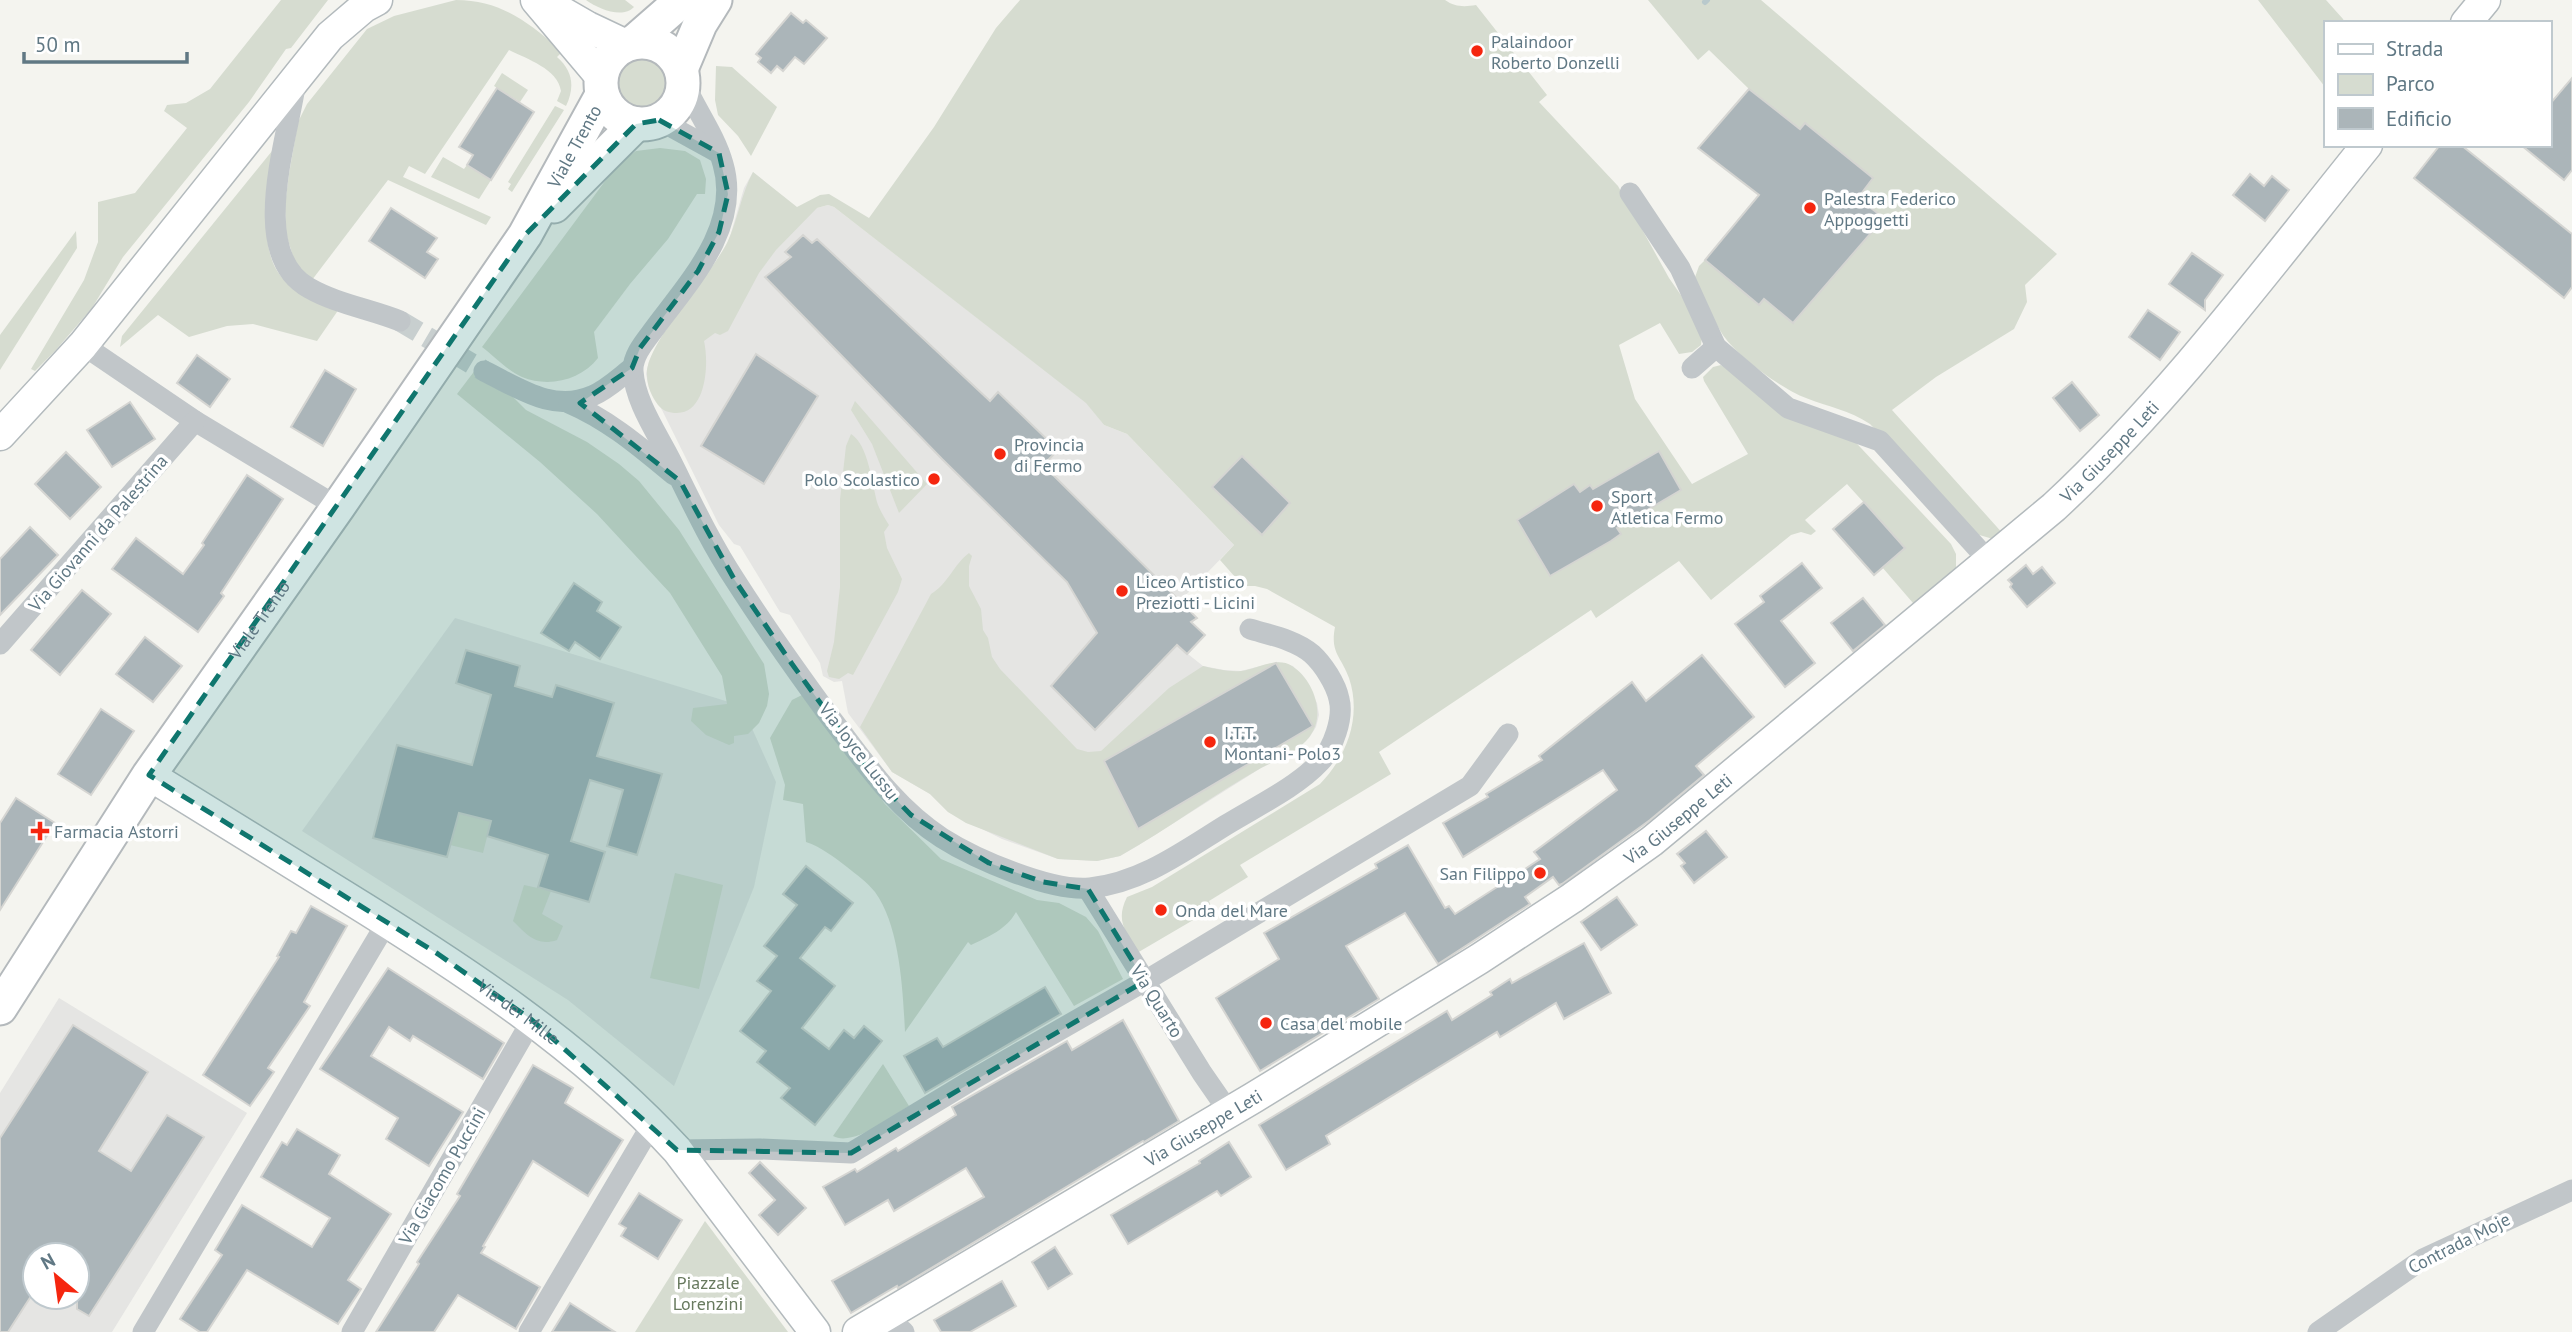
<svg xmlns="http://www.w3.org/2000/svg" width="2572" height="1332" font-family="'PT Sans',sans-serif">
<rect width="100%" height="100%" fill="#f4f4ef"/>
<!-- built -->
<g fill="#e5e5e3" fill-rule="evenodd">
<polygon points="753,172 797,208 817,208 828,205 834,207 1087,403 1104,425 1127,434 1234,545 1180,601 1197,618 1192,623 1205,635 1188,654 1203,666 1224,670 1241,671 1276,662 1293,666 1305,680 1317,703 1319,715 1316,727 1309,738 1288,755 1261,768 1139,845 1120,856 1097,861 1058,859 1002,839 948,812 930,794 892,772 848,713 842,681 834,682 823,676 820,663 790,615 780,612 740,546 734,544 719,525 662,410 649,388 646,374 649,361 658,344 711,270 729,240 744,188"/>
<polygon points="455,618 742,706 776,782 754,887 674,1086 568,1000 302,831"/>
<path d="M59,998l188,115 -135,219h-112v-239zM35,1255h42v42h-42z"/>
</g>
<!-- green -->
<g fill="#d6dcd0">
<polygon points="281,0 328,0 291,48 286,49 249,102 123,257 92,308 55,351 35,371 31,369 84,280 98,242 98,202 135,193 187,128 164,111 167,105 186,103 210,89"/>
<path d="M456,0c43,0 71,21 102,48l4,4 -5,5c16,14 18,30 9,49l-9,-5 4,-10c-3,-22 -34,-32 -52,-41l-84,124 -16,-8 -6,11 88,40 -5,8 -98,-45 -76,100 -15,-11 -11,-35 -1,-30 4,-30 9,-52 9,-18 60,-75 27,-13z"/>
<path d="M586,0h39l9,7c-11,12 -36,2 -48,-7z"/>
<path d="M1020,0h425c10,7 19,7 31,5l71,90 -8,7 79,84 51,92 23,33 10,25 -1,9 -9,7 -13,2 -19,-31 -41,22 16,54 57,85 56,-30 -44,-73 -1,-4 10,-10 8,-2 70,49 55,18 105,112 5,10v14l-37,42 -37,-43 22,-20 -57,-63 -42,36 11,11 -5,4 -10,-3 -10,3 -80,65 -32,-39 -83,57 -5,-8 -212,142 12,22 -151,91 8,12 -39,24 3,8 -75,44c-11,-22 -22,-32 -10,-56l25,-10 168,-103c27,-28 42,-67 29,-106 -8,-22 -19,-25 -14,-51l-68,-38 -12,-3h-12l-23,-26 14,-15 -107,-111 -23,-9 -18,-22 -252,-196 -6,-2 -11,3 -41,42 -17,23 -31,58 -8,4 -5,-2 -11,8c5,21 3,72 -27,72 -8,0 -14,-2 -19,-8 -6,-8 -11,-19 -11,-30 -2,-31 64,-100 80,-132 11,-23 14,-49 26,-71l44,35 23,-12 9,-1 40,24 65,-91 62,-99z"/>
<path d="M1648,0h113l296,254 -32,31 2,17 -13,27 -78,48 -44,33 113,126 -12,3 -17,-5 -106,-110c-21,-14 -41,-17 -64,-26 -26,-10 -71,-43 -85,-66 -10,-16 -18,-35 -27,-52l5,-14 6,-6 59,39 30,24 89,-105 -25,-20 -58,-69 -51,-40 -40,-39 -11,10z"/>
<polygon points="2258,0 2326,0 2343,19 2345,23 2325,23 2325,87"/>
<circle cx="642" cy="83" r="33"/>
<polygon points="716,66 732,67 777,107 751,156 738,136 718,115 715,100"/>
<polygon points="502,73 528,90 520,102 494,86"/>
<polygon points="555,106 564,110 512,192 508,189 511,184 508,182"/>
<path d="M660,148l25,3 15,9 6,19 -1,15h-8l-29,45 -38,45 -36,48 4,26c-17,22 -49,30 -76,19 -14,-6 -28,-21 -40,-30l135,-182 19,-14z"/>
<path d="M272,151c-3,34 -17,105 14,130 15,12 37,19 53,28l-22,32 -64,-17 -26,2 -38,11 -31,-22 -38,32 2,-11z"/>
<polygon points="443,157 464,169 467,165 491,180 479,199 431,177"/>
<polygon points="76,231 77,248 0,370 0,335"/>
<polygon points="476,369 497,381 526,410 587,442 619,464 639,481 679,530 764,664 769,694 767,706 759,723 748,734 734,736 734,743 729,745 706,735 691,721 693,708 727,704 722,676 670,593 597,514 540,462 457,394"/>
<polygon points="855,401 927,484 899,513 872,444 851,410"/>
<path d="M851,434c18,11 21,52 27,71 3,7 7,14 11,20l-5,7 3,16 15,31 -4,13 -45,83 -5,-2 -9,6 -10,-2 -2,-6 7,-29 6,-55v-88l6,-53z"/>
<path d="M969,553l3,3 -3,10v20l12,23 2,21 5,8 4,19 8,12 77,80 11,3 13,-1 68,-63 34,-22c13,3 25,6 38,5 16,-2 36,-15 51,-5 22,14 34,49 18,70 -12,17 -32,23 -49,32 -48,27 -93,61 -141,88l-23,5 -39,-2 -92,-36 -18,-11 -18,-18 -38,-22 -32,-45 71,-133c17,-10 23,-30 38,-41z"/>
<path d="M804,694l81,110 56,55 96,41 22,3 27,14 12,14 25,48 -49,27 -58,-94c-9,17 -28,25 -45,33l-3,-3 -63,90c-2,-41 -5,-106 -30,-140 -8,-10 -18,-17 -28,-25 -13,-10 -26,-20 -41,-25l-3,-38 -20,-4 2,-15 -15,-47 22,-38z"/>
<polygon points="459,813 491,821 483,853 450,845"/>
<polygon points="675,873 723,885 699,989 650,978"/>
<path d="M524,885l27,6 -9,23 21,12 -6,14c-20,7 -30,-5 -44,-19z"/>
<path d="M883,1064l26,42c-18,11 -56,41 -76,30z"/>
<polygon points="705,1221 788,1332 635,1332"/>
</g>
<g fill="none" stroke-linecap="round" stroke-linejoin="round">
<!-- stream -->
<polyline stroke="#b9c9cc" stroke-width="6" points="1705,2 1707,0"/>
</g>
<!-- building -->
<g fill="#abb5b9" stroke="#d5d5d2" stroke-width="2">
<polygon points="791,13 803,23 806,20 827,38 804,64 795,57 783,71 777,66 771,73 758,62 761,58 756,54"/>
<polygon points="2572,78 2572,170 2564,180 2521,145 2549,145 2549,105"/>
<polygon points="497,88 534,112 491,180 467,165 473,155 459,147"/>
<polygon points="1749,89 1800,129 1805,123 1873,178 1858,198 1884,218 1793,323 1764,299 1759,305 1705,260 1759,195 1698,148"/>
<polygon points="2440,145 2461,145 2572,234 2572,287 2564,298 2414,178"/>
<polygon points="2250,174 2264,186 2272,176 2289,190 2265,221 2233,195"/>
<polygon points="391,208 437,238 427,252 438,259 425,278 369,241"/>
<polygon points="803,235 812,243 817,239 990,401 998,392 1058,450 1043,465 1197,618 1191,622 1205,635 1187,654 1177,645 1095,730 1051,686 1097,633 1067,582 942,459 765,277 791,257 785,252"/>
<polygon points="2192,253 2223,275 2205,300 2205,310 2169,284"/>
<polygon points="2148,310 2180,332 2160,360 2129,337"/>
<polygon points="756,354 818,396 764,484 701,446"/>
<polygon points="197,355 230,379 210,407 177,383"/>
<polygon points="325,370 356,389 323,446 291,427"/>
<polygon points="2072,382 2099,415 2080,431 2053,398"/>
<polygon points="130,402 155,439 112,467 87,430"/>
<polygon points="1659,451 1681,490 1617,528 1621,534 1611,541 1550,576 1517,520 1574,484 1580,492 1590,485 1593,489"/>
<polygon points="66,452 101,487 70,519 35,484"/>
<polygon points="1242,456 1290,503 1262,535 1212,487"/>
<polygon points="247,475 283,499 221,593 224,596 198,632 112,569 136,538 183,574 204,545 202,543"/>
<polygon points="1864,502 1905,548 1874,575 1833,529"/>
<polygon points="30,527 58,555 0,615 0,559"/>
<polygon points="1802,563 1822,588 1781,621 1815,663 1785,687 1735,624 1764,602 1760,596"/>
<polygon points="2026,565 2033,574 2042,567 2055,583 2027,607 2010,587 2012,584 2008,580"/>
<polygon points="574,583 602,602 597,611 621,627 600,659 575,642 569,651 541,633"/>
<polygon points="82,590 111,614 60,675 31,650"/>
<polygon points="1863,598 1885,625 1853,651 1831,623"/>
<polygon points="145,637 182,666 153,702 116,674"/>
<polygon points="466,650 520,666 515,686 552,697 556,685 614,703 597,756 662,774 637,855 607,846 623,790 590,780 571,841 605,852 589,902 538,887 548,855 487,836 491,821 459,813 447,857 373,838 397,745 472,765 491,695 456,683"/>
<polygon points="1702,655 1754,717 1696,766 1704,775 1650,820 1562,884 1559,885 1553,877 1525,897 1530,904 1438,964 1405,913 1346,946 1379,999 1260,1071 1216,998 1279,959 1264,933 1377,868 1375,864 1408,845 1445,908 1449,906 1455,914 1522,871 1540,859 1534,852 1617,790 1603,770 1463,857 1443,823 1488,797 1486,794 1542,760 1539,756 1632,682 1646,701"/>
<polygon points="1276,663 1313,726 1138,829 1104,761"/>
<polygon points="101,709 134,731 91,795 58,774"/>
<polygon points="16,798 55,823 0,910 0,823"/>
<polygon points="1706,831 1727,857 1694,883 1681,866 1685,863 1677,854"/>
<polygon points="806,866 853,903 831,931 825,927 800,958 835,986 802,1028 829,1049 844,1030 854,1038 864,1026 882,1041 815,1125 781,1098 790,1088 757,1062 766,1051 740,1031 771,991 757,981 777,956 764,946 797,905 783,894"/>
<polygon points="1617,897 1637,925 1601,950 1581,922"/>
<polygon points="311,906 347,926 304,1002 310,1006 268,1068 274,1072 250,1106 203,1075 279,957 277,956 291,931 296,933"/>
<polygon points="1584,943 1611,993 1564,1019 1556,1003 1500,1037 1497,1032 1326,1136 1330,1144 1286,1170 1259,1125 1447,1011 1452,1020 1492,995 1490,992 1510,979 1512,983"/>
<polygon points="388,968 504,1043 483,1079 413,1036 410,1041 389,1027 371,1056 463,1112 429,1166 386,1139 398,1118 320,1069"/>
<polygon points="1045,987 1061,1014 925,1093 904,1056 937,1038 943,1047"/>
<polygon points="1123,1020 1179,1121 1144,1142 1143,1141 898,1288 897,1286 851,1313 832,1281 984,1197 966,1168 894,1211 888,1200 845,1225 823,1187 855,1169 857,1172 896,1148 898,1151 956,1115 952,1107 1067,1041 1072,1050"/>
<polygon points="73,1025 148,1072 99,1151 131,1171 167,1115 204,1137 89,1316 77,1309 77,1255 35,1255 35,1290 8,1332 0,1332 0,1138"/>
<polygon points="533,1065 573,1088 565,1103 623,1140 588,1196 533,1161 483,1246 485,1247 481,1253 540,1287 516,1329 458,1295 434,1332 376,1332 419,1264 417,1262 460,1196 457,1194"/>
<polygon points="297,1129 340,1155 329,1174 391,1214 348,1280 361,1289 338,1324 247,1270 207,1332 200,1332 180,1319 222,1255 215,1250 242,1205 312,1247 330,1218 261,1177 282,1142 287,1145"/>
<polygon points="1229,1142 1251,1177 1221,1196 1217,1191 1128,1244 1111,1215 1200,1163 1199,1161"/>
<polygon points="760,1162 806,1208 778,1235 759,1215 775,1200 749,1173"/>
<polygon points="639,1193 682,1220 658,1259 621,1236 626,1228 619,1224"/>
<polygon points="1055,1247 1072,1274 1048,1289 1032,1262"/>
<polygon points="1002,1281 1016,1306 970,1332 941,1332 934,1320"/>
<polygon points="570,1303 615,1332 552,1332"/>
</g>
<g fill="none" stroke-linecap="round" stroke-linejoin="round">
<!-- street-tunnel -->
<polyline stroke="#c8cfcf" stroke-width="21" stroke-dasharray="21 10" stroke-linecap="butt" points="400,321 484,371"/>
<!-- secondary casing -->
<g stroke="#b3babd" stroke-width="33">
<g id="secondary">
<polyline points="536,0 601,77"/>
<polyline points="555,8 588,27 626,45"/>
<polyline points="2466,23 2485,0"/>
<polyline points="0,435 83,345 330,36 364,7 377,0"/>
<path id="s1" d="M149,775c65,40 130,80 194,120 120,74 238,151 334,255l138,182"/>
<path id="s2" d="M858,1332l395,-234 226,-139 93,-61 80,-57 402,-334c117,-109 213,-238 313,-362"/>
</g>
</g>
<!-- primary casing -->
<g stroke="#b4b9bc" stroke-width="37">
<g id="primary">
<circle cx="642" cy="83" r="41"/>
<polyline points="634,42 682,0"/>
<polyline points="681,69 700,24 715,0"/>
<polyline points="554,206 636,124"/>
<path id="s3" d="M0,1008l149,-233 189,-268 187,-272 77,-140"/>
</g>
</g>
<!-- street -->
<g stroke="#c1c6c9" stroke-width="21">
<path d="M296,80c-7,56 -50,173 13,208 28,16 61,21 91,33"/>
<path d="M684,83c12,27 31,52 39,81 18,61 -32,116 -66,161 -9,13 -25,29 -24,46 2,31 24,62 38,90 20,40 39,81 64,119 30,47 62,92 95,137 34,44 64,90 112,121 33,21 109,54 148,50 51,-5 94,-37 136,-63 29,-18 71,-38 94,-63 13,-14 24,-44 19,-63 -3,-15 -16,-35 -27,-45 -16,-14 -42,-19 -62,-25"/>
<polyline points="659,120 719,153"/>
<polyline points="1630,193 1680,268 1716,347 1788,408 1880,441 1989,561"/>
<polyline points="83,345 195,421 338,507"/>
<polyline points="1692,368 1716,347"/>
<path d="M484,371c35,17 69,42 108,25 15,-6 28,-19 40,-28"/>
<path d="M569,403c40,17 71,44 105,72"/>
<polyline points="0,644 195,421"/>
<polyline points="1088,889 1202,1073 1229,1112"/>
<polyline points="677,1150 760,1149 851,1153 972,1080 1145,981 1470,786 1508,734"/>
<polyline points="886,1317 904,1332"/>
<polyline points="143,1332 387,922"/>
<polyline points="352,1332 532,1020"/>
<polyline points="529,1332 652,1124"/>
<polyline points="2318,1332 2423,1259 2572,1190"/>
</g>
<!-- secondary -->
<use href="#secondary" stroke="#fff" stroke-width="30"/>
<!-- primary -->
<use href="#primary" stroke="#fff" stroke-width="33"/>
</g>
<!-- marked area -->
<path fill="#0f766e" fill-opacity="0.2" stroke="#0f766e" stroke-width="5" stroke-dasharray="14 9" stroke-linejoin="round" d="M659,120l60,33 9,41 -9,38 -21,39 -58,77 -8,20 -52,35 100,78 54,98 58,85 83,114 36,37 78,48 54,19 45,7 57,92 -294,172 -174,-3 -145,-130 -94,-66 -289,-179 376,-540 111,-111z"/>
<!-- markers -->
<g fill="#f5260f" stroke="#fff" stroke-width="2.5">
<circle cx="1477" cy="51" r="7"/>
<circle cx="1810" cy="208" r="7"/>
<circle cx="1000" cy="454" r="7"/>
<circle cx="934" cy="479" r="7"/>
<circle cx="1597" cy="506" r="7"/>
<circle cx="1122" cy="591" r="7"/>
<circle cx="1210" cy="742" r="7"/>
<path d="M36.5 820.5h7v7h7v7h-7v7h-7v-7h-7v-7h7z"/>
<circle cx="1540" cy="873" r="7"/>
<circle cx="1161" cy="910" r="7"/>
<circle cx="1266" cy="1023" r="7"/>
</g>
<g text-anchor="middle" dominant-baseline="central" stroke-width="7" stroke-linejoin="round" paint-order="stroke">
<!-- poi labels -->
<g font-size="18" fill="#607884" stroke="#fff" text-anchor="start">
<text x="1491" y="41">Palaindoor<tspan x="1491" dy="21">Roberto Donzelli</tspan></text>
<text x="1824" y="198">Palestra Federico<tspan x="1824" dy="21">Appoggetti</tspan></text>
<text x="1014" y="444">Provincia<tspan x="1014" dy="21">di Fermo</tspan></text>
<text x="920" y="479" text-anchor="end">Polo Scolastico</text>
<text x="1611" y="496">Sport<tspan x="1611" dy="21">Atletica Fermo</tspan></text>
<text x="1136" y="581">Liceo Artistico<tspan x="1136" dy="21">Preziotti - Licini</tspan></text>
<text x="1224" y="732">I.T.T.<tspan x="1224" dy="21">Montani- Polo3</tspan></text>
<text x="54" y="831">Farmacia Astorri</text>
<text x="1526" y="873" text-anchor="end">San Filippo</text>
<text x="1175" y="910">Onda del Mare</text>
<text x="1280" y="1023">Casa del mobile</text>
</g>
<!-- street labels -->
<g font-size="18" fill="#607884" stroke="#fff">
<text stroke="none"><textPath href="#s3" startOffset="1036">Viale Trento</textPath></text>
<text stroke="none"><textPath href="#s2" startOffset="1535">Via Giuseppe Leti</textPath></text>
<text transform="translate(98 533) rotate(-49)">Via Giovanni da Palestrina</text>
<text stroke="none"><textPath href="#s3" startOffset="467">Viale Trento</textPath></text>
<text transform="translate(859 751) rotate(52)">Via Joyce Lussu</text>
<text stroke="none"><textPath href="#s2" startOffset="968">Via Giuseppe Leti</textPath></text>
<text transform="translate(1157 1001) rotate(58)">Via Quarto</text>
<text stroke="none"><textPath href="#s1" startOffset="439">Via dei Mille</textPath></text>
<text stroke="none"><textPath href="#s2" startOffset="401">Via Giuseppe Leti</textPath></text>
<text transform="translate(442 1176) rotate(-60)">Via Giacomo Puccini</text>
<text transform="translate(2459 1243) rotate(-27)">Contrada Moje</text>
</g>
<!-- park labels -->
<g font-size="18" fill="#687a5f" stroke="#fff">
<text x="708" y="1282">Piazzale<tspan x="708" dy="21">Lorenzini</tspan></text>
</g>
</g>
<!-- legend -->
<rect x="2324" y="21" width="228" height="126" fill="#ffffff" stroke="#bfc9ce" stroke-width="2"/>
<rect x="2338" y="44" width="35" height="10" fill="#ffffff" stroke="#bfc9ce" stroke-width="2"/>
<text x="2386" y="56" font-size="21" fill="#607884">Strada</text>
<rect x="2338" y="74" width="35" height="21" fill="#d6dcd0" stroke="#bfc9ce" stroke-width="2"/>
<text x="2386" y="91" font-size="21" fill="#607884">Parco</text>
<rect x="2338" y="108" width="35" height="21" fill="#abb5b9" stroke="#bfc9ce" stroke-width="2"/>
<text x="2386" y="126" font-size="21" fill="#607884">Edificio</text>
<!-- north arrow -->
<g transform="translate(56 1276) rotate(331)"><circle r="33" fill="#ffffff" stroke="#bfc9ce" stroke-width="2"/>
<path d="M0-5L12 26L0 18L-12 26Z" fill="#f5260f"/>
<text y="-10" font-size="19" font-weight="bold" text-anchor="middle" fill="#607884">N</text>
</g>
<!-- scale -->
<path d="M24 52v10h163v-10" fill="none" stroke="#607884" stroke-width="3.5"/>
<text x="35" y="52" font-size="21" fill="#607884" stroke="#ffffff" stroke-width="5" paint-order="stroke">50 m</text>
</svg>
